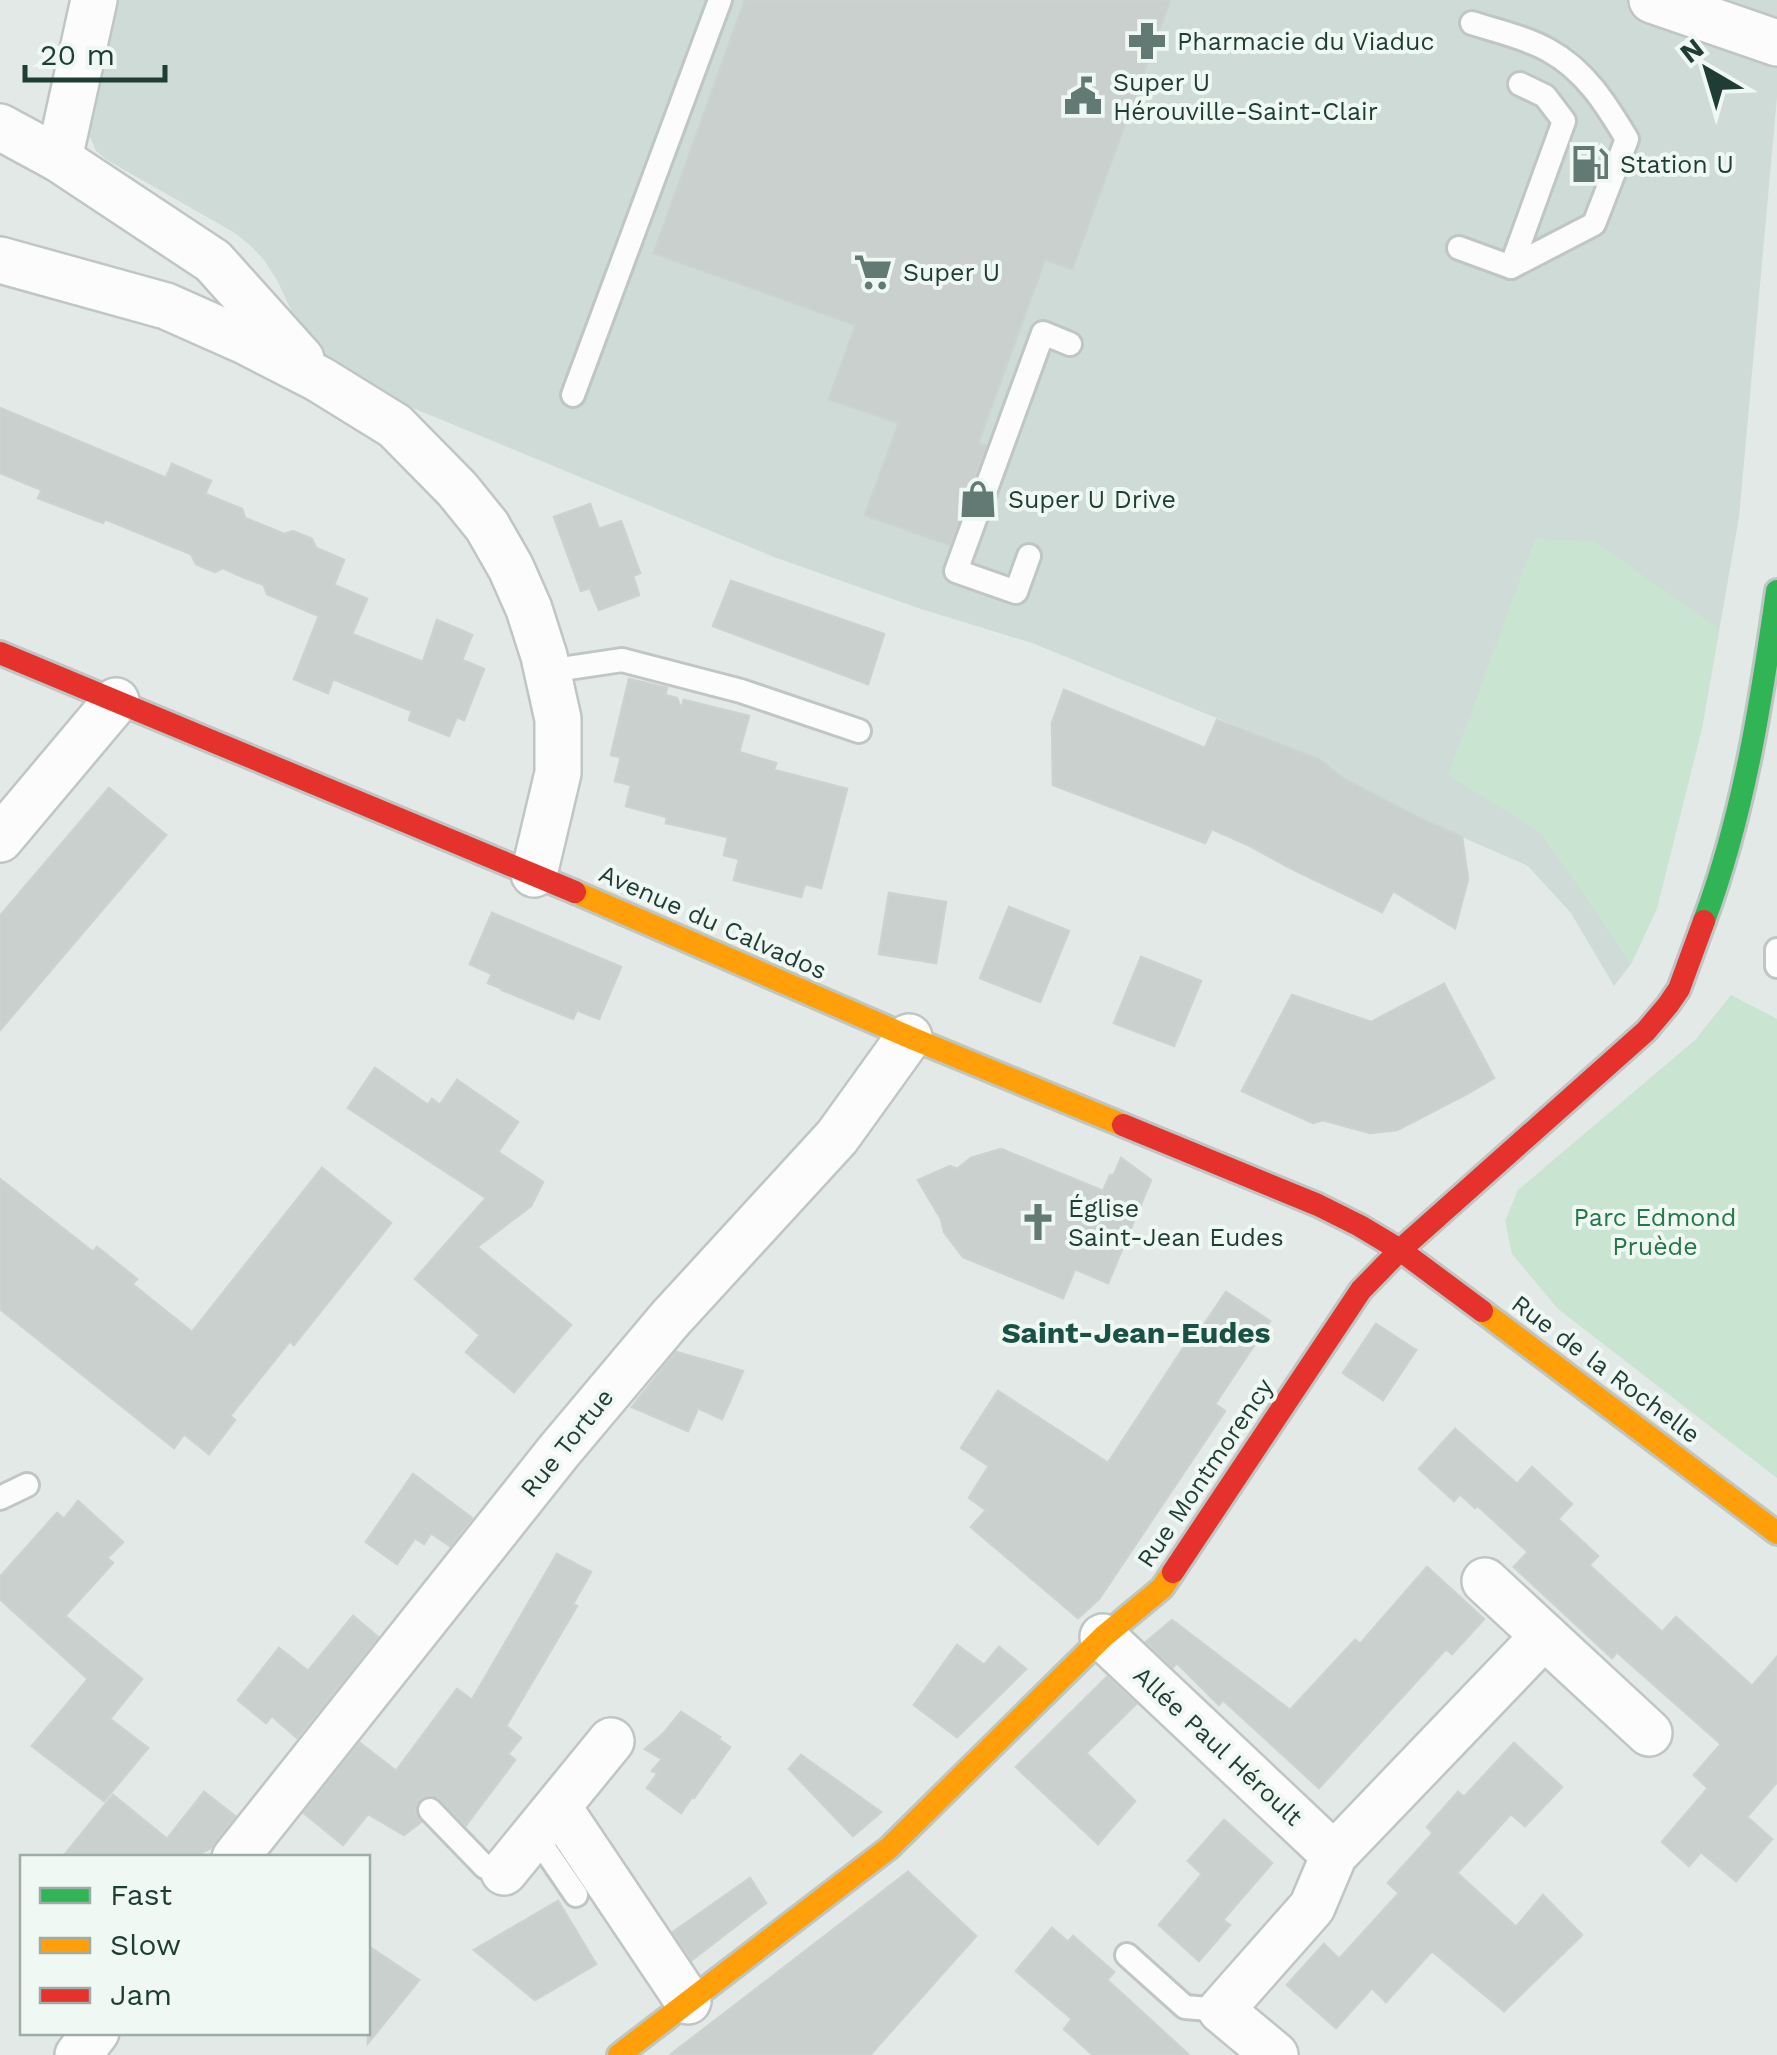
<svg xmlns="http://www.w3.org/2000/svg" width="1777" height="2055" font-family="'Work Sans',sans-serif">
<rect width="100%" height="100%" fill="#e2e9e6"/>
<!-- built -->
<polygon fill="#cfdbd6" points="112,0 1777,0 1777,97 1739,517 1702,728 1657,908 1631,964 1614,986 1571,913 1528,866 1423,820 1342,778 1320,760 1032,643 921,609 774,557 408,406 327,358 314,346 299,327 277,280 264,260 252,247 235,233 107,160 96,151 88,132 88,121"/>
<!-- green -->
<g fill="#cae4d2">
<polygon points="1535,539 1594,541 1719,629 1702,728 1657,908 1631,964 1542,834 1448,775"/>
<polygon points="1731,995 1777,1019 1777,1478 1558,1309 1512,1254 1505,1221 1518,1190 1695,1040"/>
</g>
<!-- building -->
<g fill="#c9d0cd" stroke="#cbd2cf" stroke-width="2.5">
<polygon points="745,0 1170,0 1072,269 1045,259 978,443 986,446 950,545 865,515 899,423 829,399 856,325 654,253"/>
<polygon points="0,408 166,478 172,464 211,481 205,494 242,509 245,518 284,534 293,531 312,539 316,548 344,560 334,585 367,599 352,634 423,662 437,620 472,635 462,660 484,669 464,720 457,717 449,736 409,720 412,711 333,679 328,693 294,679 319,616 267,594 264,585 243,577 223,568 215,572 196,564 191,554 105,519 103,523 38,498 42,490 0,473"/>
<polygon points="590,504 599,529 621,521 640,573 633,576 639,595 599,610 590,588 581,591 554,517"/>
<polygon points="731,581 884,634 868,684 713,626"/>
<polygon points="629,679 667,688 665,695 677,698 681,709 684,700 749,716 739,752 776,763 774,770 847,789 821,888 805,884 801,897 734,880 739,859 724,855 728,837 666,823 667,817 626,806 631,785 615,781 621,757 611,755"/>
<polygon points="1064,690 1205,748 1217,720 1320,760 1342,778 1423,820 1462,837 1468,879 1455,928 1393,891 1382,912 1294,870 1246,844 1212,829 1205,843 1053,785 1052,723"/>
<polygon points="109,788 166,835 0,1030 0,916"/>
<polygon points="889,893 946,902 936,963 879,954"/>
<polygon points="1009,907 1069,931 1040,1002 980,978"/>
<polygon points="492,913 621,967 599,1019 577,1010 573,1019 502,990 503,989 488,983 492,974 470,964"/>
<polygon points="1141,957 1201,981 1174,1046 1114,1023"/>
<polygon points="1444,984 1494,1078 1465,1095 1397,1130 1370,1133 1323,1120 1313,1123 1242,1091 1292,995 1371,1022"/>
<polygon points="375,1068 428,1105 432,1099 440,1105 457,1080 518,1122 498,1152 543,1182 531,1206 477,1247 571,1325 514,1392 466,1352 480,1335 415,1279 486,1198 348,1108"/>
<polygon points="1001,1149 1103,1191 1110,1175 1114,1175 1121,1158 1151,1180 1108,1283 1075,1269 1063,1298 963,1257 944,1232 941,1219 918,1180 950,1166 957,1169 971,1158"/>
<polygon points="322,1168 391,1223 294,1345 290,1341 230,1416 235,1420 209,1454 184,1434 174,1448 0,1309 0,1179 93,1252 97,1247 137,1279 132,1284 192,1332"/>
<polygon points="1226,1292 1270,1321 1215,1404 1225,1411 1099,1599 1078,1618 971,1527 986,1510 969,1498 989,1466 961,1448 998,1391 1108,1463 1195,1330 1199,1332"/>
<polygon points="1376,1324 1416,1350 1383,1400 1343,1373"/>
<polygon points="676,1352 743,1371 722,1419 698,1408 688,1431 632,1407"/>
<polygon points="1455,1429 1517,1484 1532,1467 1572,1504 1558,1519 1598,1556 1589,1565 1662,1632 1676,1617 1752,1686 1777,1657 1777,1782 1747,1817 1772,1839 1736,1881 1701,1852 1689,1866 1662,1842 1708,1788 1694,1775 1721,1744 1617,1652 1612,1658 1514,1567 1528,1552 1478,1506 1475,1508 1460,1494 1454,1501 1419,1469"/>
<polygon points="413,1474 472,1518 450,1546 431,1533 424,1544 415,1538 397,1564 366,1542"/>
<polygon points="78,1501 123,1542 107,1558 113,1563 65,1616 142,1679 110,1719 148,1748 104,1801 32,1746 88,1679 0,1599 0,1577 57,1513 64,1519"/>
<polygon points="557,1554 591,1572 573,1604 577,1606 506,1726 521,1738 508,1754 515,1760 466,1825 441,1800 427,1795 419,1800 415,1807 416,1815 421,1822 404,1835 368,1814 343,1845 304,1813 360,1743 396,1771 457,1689 472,1700"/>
<polygon points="1427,1567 1484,1619 1452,1654 1446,1649 1319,1788 1223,1700 1219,1705 1177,1663 1173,1667 1146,1642 1172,1620 1290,1710 1355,1640 1360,1644"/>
<polygon points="353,1616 378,1637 297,1738 272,1716 266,1723 238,1700 279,1648 308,1671"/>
<polygon points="957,1645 984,1665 999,1647 1026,1669 957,1737 914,1705"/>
<polygon points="1107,1677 1136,1704 1086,1753 1135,1801 1098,1844 1016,1767"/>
<polygon points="681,1712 720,1737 718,1739 730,1747 694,1798 692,1797 681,1813 647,1788 658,1773 652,1771 662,1759 645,1749 663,1734"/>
<polygon points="1514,1743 1562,1787 1525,1826 1511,1814 1457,1873 1516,1927 1543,1895 1582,1935 1504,2011 1432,1951 1386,2002 1372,1988 1336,2028 1287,1985 1324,1944 1339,1959 1399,1893 1388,1883 1433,1833 1427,1827 1458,1792 1464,1797"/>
<polygon points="801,1755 881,1812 853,1836 789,1769"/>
<polygon points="204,1792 235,1816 212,1847 193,1858 62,1858 113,1795 167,1839"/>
<polygon points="1224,1820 1272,1863 1223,1920 1230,1925 1199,1961 1159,1925 1202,1874 1188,1861"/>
<polygon points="908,1872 976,1936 870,2055 670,2055"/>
<polygon points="750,1878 766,1903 692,1960 673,1932"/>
<polygon points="558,1901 596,1964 535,2000 474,1950"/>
<polygon points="1052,1928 1068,1942 1073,1936 1114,1972 1107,1980 1189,2055 1093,2055 1064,2029 1072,2019 1016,1971"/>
<polygon points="368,1946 419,1980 368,2043"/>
</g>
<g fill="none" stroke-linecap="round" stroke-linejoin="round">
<!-- lane casing -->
<g stroke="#bfc6c3" stroke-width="28">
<g id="lane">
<path d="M1459,248l52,19 83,-43 33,-85c-21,-35 -42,-69 -79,-89 -23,-13 -52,-19 -76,-27"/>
<polyline points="1511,267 1564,121 1545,96 1520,84"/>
<polyline points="573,395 720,0"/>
<polyline points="1029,556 1016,592 956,571 1043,333 1070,344"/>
<polyline points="548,671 622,660 741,691 859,731"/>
<polyline points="1777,950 1777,966"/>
<polyline points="0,1498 27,1485"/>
<polyline points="430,1810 485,1867 508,1868"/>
<polyline points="535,1835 576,1895"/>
<polyline points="1127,1955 1185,2007 1221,2010"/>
</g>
</g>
<!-- street casing -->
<g stroke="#bfc6c3" stroke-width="50">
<g id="street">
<polyline points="1652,0 1777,43"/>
<polyline points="0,127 59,159 213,261 301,359"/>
<polyline points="59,159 94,0"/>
<polyline points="0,260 166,306 247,342 319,379 395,426 457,489 487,526 511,568 529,609 544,656 558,719 558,773 534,874"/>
<polyline points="0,839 116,701"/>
<polyline points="1485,1581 1649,1733"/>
<polyline points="1103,1637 1334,1855"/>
<polyline points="558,1807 688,2001"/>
<polyline points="235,1858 559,1451 670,1319 837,1137 909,1037"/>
<polyline points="504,1872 611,1741"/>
<polyline points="78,2055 96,2032"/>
<polyline points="1275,2055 1221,2010 1312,1907 1334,1855 1544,1636"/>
</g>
</g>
<!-- fast casing -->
<g stroke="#bec6c3" stroke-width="28">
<path id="fast" d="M1704,921c40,-107 57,-218 73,-330"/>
</g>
<!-- slow casing -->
<g stroke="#bec6c3" stroke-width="28">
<g id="slow">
<polyline points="575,892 909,1037 1123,1125"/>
<polyline points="1482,1311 1777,1533"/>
<polyline points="619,2055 889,1848 1103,1637 1162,1588 1173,1572"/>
</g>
</g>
<!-- jam casing -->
<g stroke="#bec6c3" stroke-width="28">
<g id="jam">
<polyline points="0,653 575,892"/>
<polyline points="1123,1125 1318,1205 1360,1226 1400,1250 1482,1311"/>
<polyline points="1173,1572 1361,1290 1400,1250 1646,1031 1668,1005 1679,989 1704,921"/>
</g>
</g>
<!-- lane -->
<use href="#lane" stroke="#fbfcfb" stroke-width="22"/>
<!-- street -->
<use href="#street" stroke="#fbfcfb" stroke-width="45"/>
<!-- fast -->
<use href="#fast" stroke="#30b455" stroke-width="22"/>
<!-- slow -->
<use href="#slow" stroke="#ff9f0a" stroke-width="22"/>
<!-- jam -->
<use href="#jam" stroke="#e5322d" stroke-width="22"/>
</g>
<!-- icons -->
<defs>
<g id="pharmacy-bare" transform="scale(3)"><path d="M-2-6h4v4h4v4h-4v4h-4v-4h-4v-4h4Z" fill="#637973" stroke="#f0f8f4" stroke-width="2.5" paint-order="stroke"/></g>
<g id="civic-bare" transform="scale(3)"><path d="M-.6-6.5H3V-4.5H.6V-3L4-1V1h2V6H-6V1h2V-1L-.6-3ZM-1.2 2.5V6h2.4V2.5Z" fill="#637973" stroke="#f0f8f4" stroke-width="2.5" paint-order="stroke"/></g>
<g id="fuel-bare" transform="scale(3)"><path d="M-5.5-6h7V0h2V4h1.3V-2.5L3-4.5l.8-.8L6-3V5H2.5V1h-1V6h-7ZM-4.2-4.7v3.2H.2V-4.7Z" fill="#637973" stroke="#f0f8f4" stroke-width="2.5" paint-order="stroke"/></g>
<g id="supermarket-bare" transform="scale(3)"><path d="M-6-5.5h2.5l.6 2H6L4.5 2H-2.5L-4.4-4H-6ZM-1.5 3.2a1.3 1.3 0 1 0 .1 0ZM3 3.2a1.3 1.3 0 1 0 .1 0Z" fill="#637973" stroke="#f0f8f4" stroke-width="2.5" paint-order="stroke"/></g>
<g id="shop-bare" transform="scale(3)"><path d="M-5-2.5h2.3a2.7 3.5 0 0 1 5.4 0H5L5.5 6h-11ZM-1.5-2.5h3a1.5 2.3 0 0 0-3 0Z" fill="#637973" stroke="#f0f8f4" stroke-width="2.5" paint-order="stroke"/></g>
<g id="church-bare" transform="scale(3)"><path d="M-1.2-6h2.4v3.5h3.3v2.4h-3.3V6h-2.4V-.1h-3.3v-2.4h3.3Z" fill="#637973" stroke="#f0f8f4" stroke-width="2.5" paint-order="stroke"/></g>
</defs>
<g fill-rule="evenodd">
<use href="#pharmacy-bare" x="1147" y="41"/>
<use href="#civic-bare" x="1083" y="96"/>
<use href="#fuel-bare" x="1590" y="164"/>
<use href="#supermarket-bare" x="873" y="272"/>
<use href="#shop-bare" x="978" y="499"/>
<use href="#church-bare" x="1038" y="1222"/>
</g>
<g text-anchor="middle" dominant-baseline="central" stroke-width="8" stroke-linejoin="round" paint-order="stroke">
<!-- poi labels -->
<g font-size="25" fill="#1f3d35" stroke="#f0f8f4" text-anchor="start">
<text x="1177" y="41">Pharmacie du Viaduc</text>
<text x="1113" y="82">Super U<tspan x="1113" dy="29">Hérouville-Saint-Clair</tspan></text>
<text x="1620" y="164">Station U</text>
<text x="903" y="272">Super U</text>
<text x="1008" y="499">Super U Drive</text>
<text x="1068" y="1208">Église<tspan x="1068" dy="29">Saint-Jean Eudes</tspan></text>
</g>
<!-- street labels -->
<g font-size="25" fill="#1f3d35" stroke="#f0f8f4">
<text transform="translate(713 922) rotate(24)">Avenue du Calvados</text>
<text transform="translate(1606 1369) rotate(37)">Rue de la Rochelle</text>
<text transform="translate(567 1443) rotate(-51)">Rue Tortue</text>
<text transform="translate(1205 1473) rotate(-56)">Rue Montmorency</text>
<text transform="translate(1218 1746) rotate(43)">Allée Paul Héroult</text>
</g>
<!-- park labels -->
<g font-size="25" fill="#267747" stroke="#f0f8f4">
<text x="1655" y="1217">Parc Edmond<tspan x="1655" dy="29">Pruède</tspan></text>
</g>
<!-- quarter labels -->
<g font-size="30" font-weight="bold" fill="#195144" stroke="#f0f8f4">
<text x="1136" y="1332">Saint-Jean-Eudes</text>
</g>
</g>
<!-- legend -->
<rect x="20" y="1855" width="350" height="180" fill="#f0f8f4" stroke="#9cada8" stroke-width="2.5"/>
<rect x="40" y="1888" width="50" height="15" fill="#30b455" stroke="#9cada8" stroke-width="2.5"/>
<text x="110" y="1905" font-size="30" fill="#1f3d35">Fast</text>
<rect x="40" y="1938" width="50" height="15" fill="#ff9f0a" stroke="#9cada8" stroke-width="2.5"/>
<text x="110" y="1955" font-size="30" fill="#1f3d35">Slow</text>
<rect x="40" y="1988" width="50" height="15" fill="#e5322d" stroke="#9cada8" stroke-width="2.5"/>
<text x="110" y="2005" font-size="30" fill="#1f3d35">Jam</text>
<!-- north arrow -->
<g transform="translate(1707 70) rotate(322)" stroke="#f0f8f4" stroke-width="8" paint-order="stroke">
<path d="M0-8L18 38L0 25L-18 38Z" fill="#1f3d35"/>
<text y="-15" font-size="28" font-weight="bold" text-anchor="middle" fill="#1f3d35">N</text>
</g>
<!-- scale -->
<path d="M25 65v15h140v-15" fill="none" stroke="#1f3d35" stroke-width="5"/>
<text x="40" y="65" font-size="30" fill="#1f3d35" stroke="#f0f8f4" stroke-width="8" paint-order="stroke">20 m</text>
</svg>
